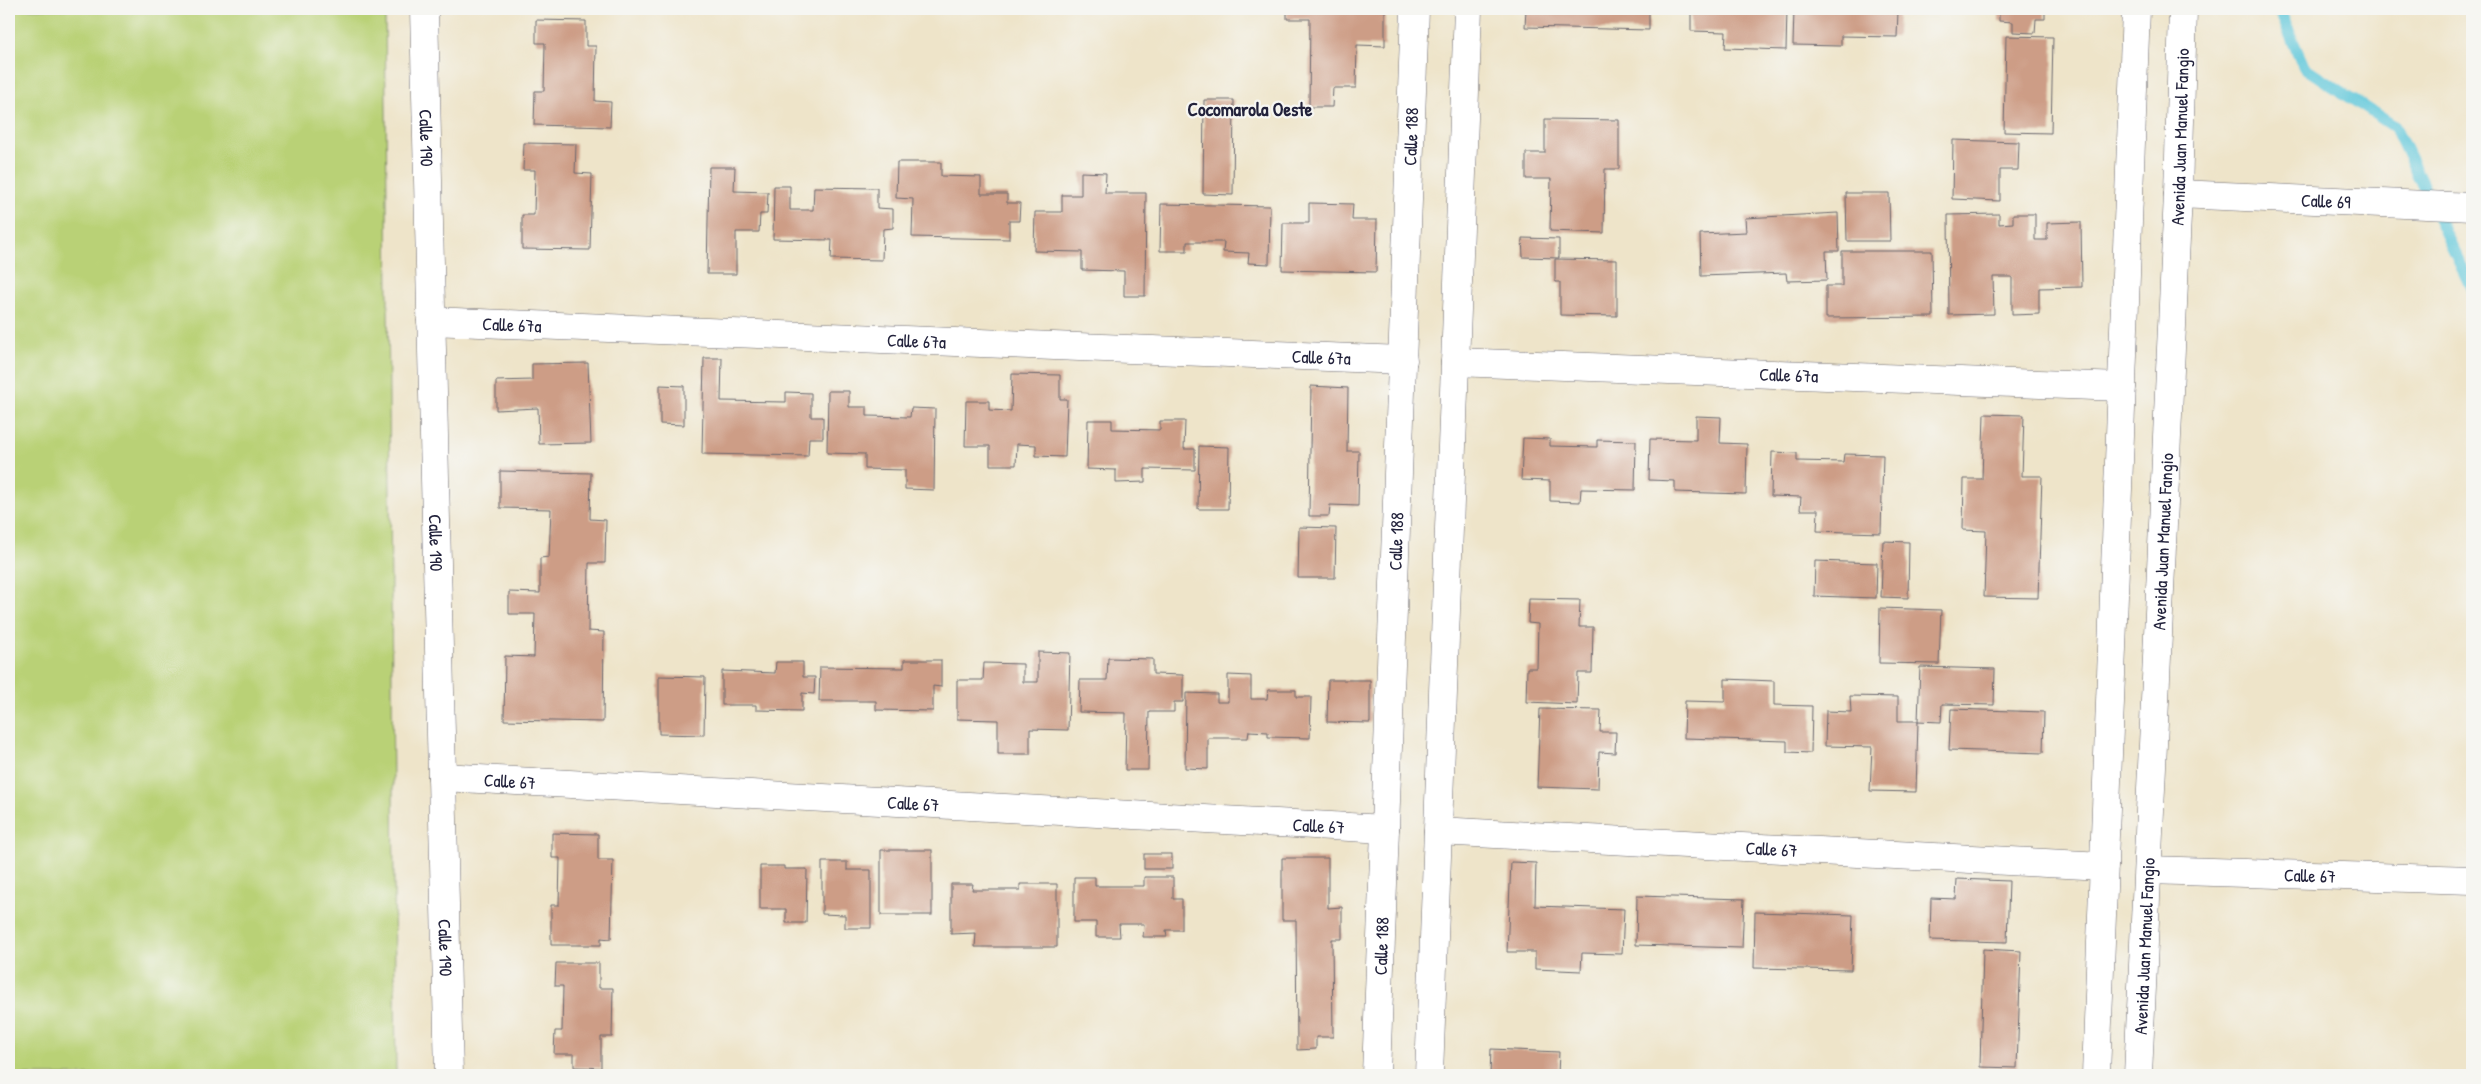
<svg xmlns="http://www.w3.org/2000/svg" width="2481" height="1084" font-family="'Patrick Hand',sans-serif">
<rect width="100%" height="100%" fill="#f6f6f2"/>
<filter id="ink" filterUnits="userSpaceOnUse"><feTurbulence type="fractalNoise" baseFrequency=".02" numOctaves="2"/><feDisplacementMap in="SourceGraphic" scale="10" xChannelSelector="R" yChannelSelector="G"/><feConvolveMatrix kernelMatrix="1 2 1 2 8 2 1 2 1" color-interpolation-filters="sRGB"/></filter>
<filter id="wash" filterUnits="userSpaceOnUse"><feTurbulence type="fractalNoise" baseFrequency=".0096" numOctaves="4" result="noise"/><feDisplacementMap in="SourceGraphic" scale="20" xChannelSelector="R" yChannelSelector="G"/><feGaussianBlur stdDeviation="1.12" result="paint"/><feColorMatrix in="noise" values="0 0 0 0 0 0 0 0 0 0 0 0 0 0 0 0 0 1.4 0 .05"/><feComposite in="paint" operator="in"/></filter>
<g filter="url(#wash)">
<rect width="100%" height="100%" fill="#eee4c9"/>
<!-- green -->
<polygon fill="#b9d176" stroke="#6e7a58" points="9,9 385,9 396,1075 9,1075"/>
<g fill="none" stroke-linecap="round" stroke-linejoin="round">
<!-- stream -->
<polyline stroke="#5ec7da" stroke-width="12" points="2279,9 2304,67 2395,127 2472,289"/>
</g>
<g id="blocks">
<!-- building -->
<g fill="#cd9d86">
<polygon points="1287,9 1385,9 1385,46 1357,45 1356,88 1333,88 1332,107 1309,107 1310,19 1287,19"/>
<polygon points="1526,9 1649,9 1649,30 1525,27"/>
<polygon points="1691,9 1787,9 1786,50 1725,48 1726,32 1691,31"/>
<polygon points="1794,9 1885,9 1885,11 1898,11 1897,37 1841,36 1841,46 1793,45"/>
<polygon points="1999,9 2045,9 2045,19 2036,19 2035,33 2013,32 2013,22 1999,21"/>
<polygon points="536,20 586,21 586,46 596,46 595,101 611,102 610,127 534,125 535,91 544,91 545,43 536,43"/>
<polygon points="2006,36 2053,37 2051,133 2004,132"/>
<polygon points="1204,100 1234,100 1233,195 1203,194"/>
<polygon points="1545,119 1619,120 1619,169 1605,169 1604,233 1550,231 1551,179 1526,179 1526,153 1545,153"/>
<polygon points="1953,140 2019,142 2018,170 2000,170 2000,201 1952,199"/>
<polygon points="524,143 576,144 575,173 592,174 590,250 522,249 522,215 534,215 535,170 523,170"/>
<polygon points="897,162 941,162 941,176 981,177 981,194 1007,194 1007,203 1020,203 1019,221 1009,221 1009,239 912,237 913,199 896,198"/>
<polygon points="709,167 735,167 734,191 768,192 767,214 760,214 759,232 736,232 736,274 707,274"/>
<polygon points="1081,172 1106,173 1105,193 1146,193 1145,296 1124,296 1124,271 1082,270 1082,252 1034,251 1035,212 1062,212 1062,195 1081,195"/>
<polygon points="774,186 790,186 790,210 813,210 814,187 877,188 877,208 893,209 893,228 883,229 882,260 831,259 832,240 773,239"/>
<polygon points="1846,193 1889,193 1890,241 1847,241"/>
<polygon points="1309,203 1353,204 1352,220 1377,220 1376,272 1282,270 1283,223 1309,223"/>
<polygon points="1161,204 1270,206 1269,264 1248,263 1249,253 1223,252 1224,242 1187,242 1187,251 1160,251"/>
<polygon points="1838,213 1839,251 1826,251 1827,280 1787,281 1786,273 1701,276 1700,234 1746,232 1745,218"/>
<polygon points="1999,214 1999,224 2013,223 2013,214 2035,214 2035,240 2047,240 2047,223 2081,222 2082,287 2039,288 2039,314 2012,315 2012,277 1993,277 1994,314 1949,315 1948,215"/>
<polygon points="1522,238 1559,239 1559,258 1523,257"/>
<polygon points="1842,251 1932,251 1933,317 1826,318 1826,286 1842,286"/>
<polygon points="1555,259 1617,260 1617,316 1560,315 1560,282 1555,282"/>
<polygon points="704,358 722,358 721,401 786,402 786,392 811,393 811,417 823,417 823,438 809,438 808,456 702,454"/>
<polygon points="588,363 591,443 539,444 538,408 496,410 496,381 532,380 532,364"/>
<polygon points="1012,374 1060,375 1060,399 1067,399 1065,457 1036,456 1036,445 1017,444 1016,465 990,465 990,446 965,446 966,401 989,401 989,410 1011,411"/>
<polygon points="660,385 684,386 684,425 660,424"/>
<polygon points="1311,386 1348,388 1347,451 1359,451 1358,506 1330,505 1329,516 1309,516"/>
<polygon points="828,391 849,391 849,407 867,407 867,416 910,417 911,408 935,409 934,490 905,489 905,470 865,469 865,454 827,453"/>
<polygon points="1984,414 2024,415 2022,476 2042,476 2038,598 1984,597 1986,531 1963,530 1964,479 1982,479"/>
<polygon points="1696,416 1721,417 1720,443 1747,444 1746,494 1675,492 1675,481 1649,480 1650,439 1696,440"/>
<polygon points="1088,420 1112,420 1112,429 1160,430 1160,421 1185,421 1184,449 1195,449 1195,470 1145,469 1145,482 1116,483 1116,470 1087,469"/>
<polygon points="1523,438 1550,439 1550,446 1597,447 1597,440 1636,441 1635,490 1581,489 1580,502 1550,501 1550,481 1521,480"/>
<polygon points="1199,446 1229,447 1228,509 1198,509"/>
<polygon points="1772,452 1797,453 1797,461 1843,462 1844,454 1883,455 1881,533 1817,531 1818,510 1800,510 1801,497 1771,496"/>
<polygon points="500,471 591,473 590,519 606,520 605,563 589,563 588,631 604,632 603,722 504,720 505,656 534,657 535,614 509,614 509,592 540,593 540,558 549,557 551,509 500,508"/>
<polygon points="1299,527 1336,528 1335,578 1298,578"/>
<polygon points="1883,541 1909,542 1908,598 1881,597"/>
<polygon points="1815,561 1877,563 1876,598 1814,596"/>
<polygon points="1529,599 1580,600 1579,627 1593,627 1592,673 1578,673 1577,704 1526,702 1527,668 1537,668 1538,624 1528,623"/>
<polygon points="1880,608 1941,610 1939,664 1879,663"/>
<polygon points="1038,652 1070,653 1068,730 1030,729 1030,754 998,754 998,720 957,719 957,680 983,680 984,663 1023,664 1023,682 1038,682"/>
<polygon points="1108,658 1153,659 1153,674 1183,675 1183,702 1174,702 1174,712 1149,712 1148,770 1125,770 1126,713 1079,712 1080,680 1107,680"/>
<polygon points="904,660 941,660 941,687 933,686 933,711 876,710 876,701 819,701 820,667 904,668"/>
<polygon points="776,662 803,662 803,677 815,677 814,694 802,693 802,711 756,710 756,705 722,705 722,671 775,673"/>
<polygon points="1920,667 1995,669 1994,705 1942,704 1941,722 1918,721 1916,792 1870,791 1872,747 1825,746 1826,711 1851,712 1850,696 1898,697 1898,721 1918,721"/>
<polygon points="1228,675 1251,676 1251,699 1267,699 1268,690 1296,690 1296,697 1311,697 1310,738 1268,737 1268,732 1249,731 1248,738 1208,738 1208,769 1185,768 1186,693 1217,694 1217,702 1228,702"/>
<polygon points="659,676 705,677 704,735 659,734"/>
<polygon points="1725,679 1774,681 1774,705 1812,706 1811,753 1787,752 1787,741 1684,738 1685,701 1725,702"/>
<polygon points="1328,680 1370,680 1370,723 1327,722"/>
<polygon points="1540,709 1601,710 1600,732 1616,732 1615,753 1599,752 1598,789 1537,787"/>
<polygon points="1951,709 2044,712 2043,753 1949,750"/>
<polygon points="552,833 598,834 598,860 613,860 611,939 601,938 601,945 551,945 551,905 559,905 560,858 552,858"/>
<rect x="881" y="850" width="51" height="65"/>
<rect x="1144" y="854" width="28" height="15"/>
<polygon points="1282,858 1328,858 1328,908 1342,907 1342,939 1332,939 1333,1037 1316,1037 1316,1049 1297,1050 1296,920 1282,920"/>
<polygon points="822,862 847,862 847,870 871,870 871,928 845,928 845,915 822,914"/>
<polygon points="1511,862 1536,863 1535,906 1624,909 1622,954 1582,953 1581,971 1535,969 1535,952 1507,952"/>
<polygon points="760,866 784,866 784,869 807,869 806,923 786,923 786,909 760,909"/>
<polygon points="1074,877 1095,877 1095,886 1144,886 1144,877 1173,877 1173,899 1182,899 1182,930 1166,930 1167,937 1143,937 1144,924 1119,924 1120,937 1096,937 1096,922 1074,922"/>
<polygon points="1957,879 2009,881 2007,942 1930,940 1931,898 1956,899"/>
<polygon points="951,884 973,884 972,890 1020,890 1020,884 1057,884 1057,947 975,947 976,933 951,934"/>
<polygon points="1637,896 1744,899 1742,948 1636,945"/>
<polygon points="1755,912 1853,915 1851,970 1754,968"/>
<polygon points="1983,949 2021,951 2017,1068 1980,1067"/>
<polygon points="556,963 599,963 599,988 613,988 612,1037 601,1037 601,1068 574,1067 574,1054 554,1054 555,1031 562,1031 563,986 555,986"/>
<polygon points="1491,1049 1559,1052 1558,1075 1490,1075"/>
</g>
</g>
</g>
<g filter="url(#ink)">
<use href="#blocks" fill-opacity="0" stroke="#69666d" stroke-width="1"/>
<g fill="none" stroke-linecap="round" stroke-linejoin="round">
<!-- minor casing -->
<g stroke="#69666d" stroke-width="29">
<g id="minor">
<path id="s1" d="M424,9l25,1066"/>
<path id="s2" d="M2178,194l294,13"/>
<path id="s3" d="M431,321l972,39"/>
<path id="s4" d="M1455,362l667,25"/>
<path id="s5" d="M442,777l943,52"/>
<path id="s6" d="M1438,831l666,35"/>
<path id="s7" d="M2148,870l324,10"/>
<path id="s8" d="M1376,1075l39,-1066"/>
<polyline points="1429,1075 1468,9"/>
</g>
</g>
<!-- secondary casing -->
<g stroke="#69666d" stroke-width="29">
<g id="secondary">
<polyline points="2096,1075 2136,9"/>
<path id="s9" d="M2138,1075l40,-881 5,-185"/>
</g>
</g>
<!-- minor -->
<use href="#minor" stroke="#fff" stroke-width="28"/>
<!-- secondary -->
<use href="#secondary" stroke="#fff" stroke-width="28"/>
</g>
</g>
<g text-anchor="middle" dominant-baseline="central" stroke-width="4.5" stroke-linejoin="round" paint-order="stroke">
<!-- street labels -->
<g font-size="18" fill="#22223b" stroke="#f6f6f2">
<text stroke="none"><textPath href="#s1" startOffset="129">Calle 190</textPath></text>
<text stroke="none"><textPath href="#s8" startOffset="939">Calle 188</textPath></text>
<text stroke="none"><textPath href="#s9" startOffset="939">Avenida Juan Manuel Fangio</textPath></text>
<text stroke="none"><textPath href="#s2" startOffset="148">Calle 69</textPath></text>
<text stroke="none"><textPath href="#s3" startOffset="81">Calle 67a</textPath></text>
<text stroke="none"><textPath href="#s3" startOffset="486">Calle 67a</textPath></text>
<text stroke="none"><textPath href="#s3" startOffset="891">Calle 67a</textPath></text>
<text stroke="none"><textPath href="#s4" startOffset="334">Calle 67a</textPath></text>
<text stroke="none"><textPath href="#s1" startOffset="534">Calle 190</textPath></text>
<text stroke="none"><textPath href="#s8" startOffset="534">Calle 188</textPath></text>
<text stroke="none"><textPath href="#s9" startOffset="534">Avenida Juan Manuel Fangio</textPath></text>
<text stroke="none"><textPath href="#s5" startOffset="68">Calle 67</textPath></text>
<text stroke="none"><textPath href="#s5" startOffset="472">Calle 67</textPath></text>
<text stroke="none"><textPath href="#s5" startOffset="878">Calle 67</textPath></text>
<text stroke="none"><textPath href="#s6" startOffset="334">Calle 67</textPath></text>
<text stroke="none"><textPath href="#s7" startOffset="162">Calle 67</textPath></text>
<text stroke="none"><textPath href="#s1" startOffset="939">Calle 190</textPath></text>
<text stroke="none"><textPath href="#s8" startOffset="129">Calle 188</textPath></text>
<text stroke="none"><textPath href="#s9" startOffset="129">Avenida Juan Manuel Fangio</textPath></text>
</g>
<!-- neighbourhood labels -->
<g font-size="19" font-weight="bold" fill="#22223b" stroke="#f6f6f2">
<text x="1250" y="109">Cocomarola Oeste</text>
</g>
</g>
<!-- margin -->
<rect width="2481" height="1084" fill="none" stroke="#f6f6f2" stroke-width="30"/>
</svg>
